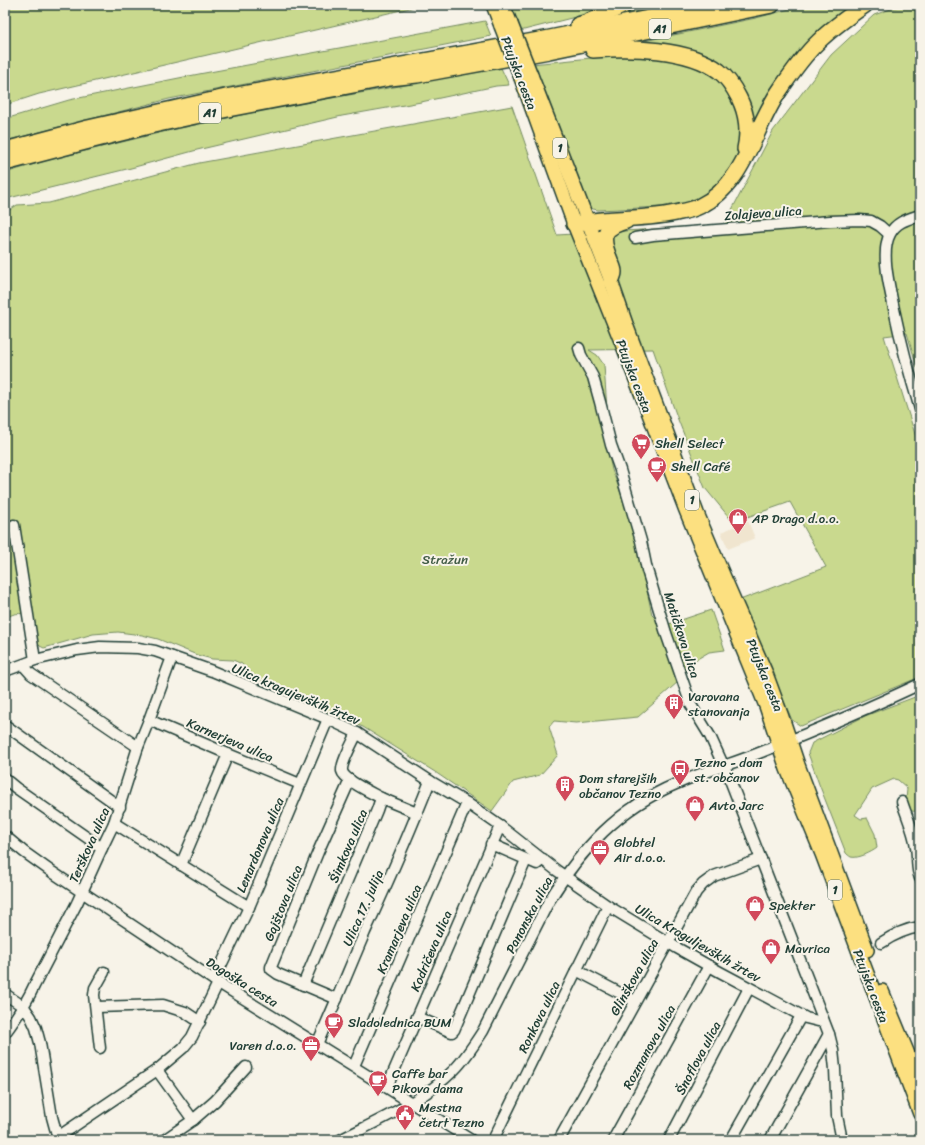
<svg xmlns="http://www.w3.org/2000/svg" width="925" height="1145" font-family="Sriracha,sans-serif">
<rect width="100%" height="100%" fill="#f7f3e8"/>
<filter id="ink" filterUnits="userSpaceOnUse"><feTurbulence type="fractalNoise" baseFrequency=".025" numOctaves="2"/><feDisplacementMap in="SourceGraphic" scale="8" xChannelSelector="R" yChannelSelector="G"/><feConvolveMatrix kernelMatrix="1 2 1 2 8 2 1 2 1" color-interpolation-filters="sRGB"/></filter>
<g filter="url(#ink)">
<!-- built -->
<polygon fill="#f0e5cf" points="748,521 755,538 728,549 721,532"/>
<!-- green -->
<g fill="#c9d98e" stroke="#748b61">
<polygon points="5,5 423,5 39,94 5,105"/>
<polygon points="508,5 616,5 599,11 520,31"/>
<polygon points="630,5 668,5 617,16"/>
<polygon points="805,5 858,5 834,23 749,140 727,73 630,44 756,18"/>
<path d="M902,5h18v372l-13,-44 -23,3 36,114v227l-119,49 -9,-6 -52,-120 86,-33 -36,-65 -57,20 -28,-34 -28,-71 -24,-68 -64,1 8,5 7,10 4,60 -3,14 7,31 15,39 10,33 15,73 4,4 4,8 51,-17 14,40 -16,2 -17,10 -14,20 -40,35 -62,6 -22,-2 -5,6 9,28 -18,20 -27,7 -21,29 -57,-39 -72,-45 -34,-14 -72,-34 -15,-15 -9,-4 -21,-1 -15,-4 -39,-16 -16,-4 -24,-3 -25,2 -49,14 -4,-2 -3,-3 -11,-29c-9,-1 -16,-1 -21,7v-408l12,-8 32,-2 150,-40 313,-57 45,129 167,-10 49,-94 58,-76 43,-40z"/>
<polygon points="485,21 491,36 169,99 5,141 5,119 69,100 199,74"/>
<polygon points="621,55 686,59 725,81 743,117 740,158 714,192 682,206 598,210 593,209 588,206 532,64"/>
<polygon points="501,68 509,85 496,86 421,102 342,116 197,150 131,168 5,199 5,173 48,160 167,131 264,110"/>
<path d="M920,695v112c-2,3 -4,5 -8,4 -9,-1 -5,-17 -5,-23l-9,-8 -4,-1 -22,10 -17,26 6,4 6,-1 8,16 2,14c-5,4 -19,11 -26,9 -2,-1 -4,-3 -5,-4l-27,-69 -11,-31 4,-10 53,-27z"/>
</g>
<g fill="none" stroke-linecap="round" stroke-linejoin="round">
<!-- minor casing -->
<g stroke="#1f3d34" stroke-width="13">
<g id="minor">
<path d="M920,215c-12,4 -24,7 -30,19 -10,18 0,55 4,75 7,34 16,67 26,100"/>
<polyline points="635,238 653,235 830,221 860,220 871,221 880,226 889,234"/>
<polyline points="579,348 581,355 593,377 600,402 611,445 620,470 641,541 647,570 666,633 691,705 710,736 730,780 829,1034 833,1050 835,1069 837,1116 842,1140"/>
<polyline points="14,525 35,660"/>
<polyline points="23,665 31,674 138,747"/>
<polyline points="5,671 35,660 77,650 100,647 138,648 155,651 212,671 328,719 357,733 430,781 467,803 500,826 556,870 608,906 677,948 720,972 806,1018 818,1021 823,1019"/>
<polyline points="149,720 228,754 300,784"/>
<polyline points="5,725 120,807"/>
<polyline points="5,779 16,788 102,848"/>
<polyline points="381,798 417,813"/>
<path d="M902,802c5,15 12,30 14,45 2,11 0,22 4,31"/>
<polyline points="114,823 249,907"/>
<polyline points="5,836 24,852 52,872 214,980 471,1140"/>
<polyline points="491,844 537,864 543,859"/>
<polyline points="181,865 228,754"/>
<path d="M881,943c12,-8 24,-14 39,-16"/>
<polyline points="576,970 635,1001"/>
<polyline points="214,980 249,907 328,719"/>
<path d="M303,985l74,-175 4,-12c-9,-5 -37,-18 -39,-27 -1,-8 11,-29 15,-38"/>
<polyline points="5,994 24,1007 31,1017 36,1028 40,1043 52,1117 55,1128 59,1140"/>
<polyline points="337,999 278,974 271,969 271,967 318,852 350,780"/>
<polyline points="96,1007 163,1005 185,1012 200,1022"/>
<polyline points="417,1017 449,1031 452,1032 454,1030 526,860"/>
<path d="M5,1033c11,-15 21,-29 29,-47l43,-83 25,-55 12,-25 24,-76 11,-27 23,-63"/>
<path d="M317,1044c17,-37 32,-75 48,-112 23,-50 45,-100 65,-151"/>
<polyline points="100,1048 94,995 95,988 104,972"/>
<polyline points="354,1066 467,803"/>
<polyline points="157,1070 193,1120"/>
<polyline points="387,1087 500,826"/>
<polyline points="58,1137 157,1070 183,1048 192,1037 218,983"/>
<polyline points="164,1140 193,1120 215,1101 246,1067"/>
<path d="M340,1140c39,-20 82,-38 114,-70 11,-11 20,-25 29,-39l66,-130c32,-52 70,-93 127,-117 29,-13 59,-21 88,-33 53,-21 105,-43 156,-67"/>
<polyline points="493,1140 608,906"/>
<polyline points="559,1140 696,892 703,884 714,876 761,859"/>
<polyline points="613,1140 709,966"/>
<polyline points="669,1140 749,988"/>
<polyline points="731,1140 801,1016"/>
<polyline points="770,1140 829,1034"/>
</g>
</g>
<!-- major casing -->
<g stroke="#1f3d34" stroke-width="16">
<g id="major">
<polyline points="493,5 501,26"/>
<polyline points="503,5 511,24"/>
<polyline points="531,75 611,281 627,327 697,513 724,577 765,671 782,717 798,765 867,950"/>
<polyline points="521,78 574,224 623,346 685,508 766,706 787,769 822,854 920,1114"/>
<polyline points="882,991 920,1083"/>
</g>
</g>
<!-- highway casing -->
<g stroke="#1f3d34" stroke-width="18">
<g id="highway">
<polyline points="578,25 585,23 625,5"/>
<path d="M593,50c37,-3 95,-2 126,21 9,7 15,17 20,27 8,16 10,33 6,51"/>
<polyline points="5,150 88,128 226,97 545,39 713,5"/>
<polyline points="5,163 89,141 149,126 228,109 390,78 417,75 549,51 772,5"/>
<path d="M574,224c35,-8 71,-3 106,-12 6,-1 14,-3 20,-6 44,-21 53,-75 78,-113 12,-18 25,-37 41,-52 14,-14 30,-25 46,-36"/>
<path d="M611,281c1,-2 3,-7 3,-9 0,-4 -3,-9 -4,-12 -9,-22 -9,-32 16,-39"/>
</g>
</g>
<!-- minor -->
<use href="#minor" stroke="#f7f3e8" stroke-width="10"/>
<!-- major -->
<use href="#major" stroke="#fce080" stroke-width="13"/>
<!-- highway -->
<use href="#highway" stroke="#fce080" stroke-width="15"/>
<!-- major-bridge casing -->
<g stroke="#1f3d34" stroke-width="16" stroke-linecap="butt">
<g id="major-bridge">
<polyline points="511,24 531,75"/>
<polyline points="501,26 521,78"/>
</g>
</g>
<!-- major-bridge -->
<use href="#major-bridge" stroke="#fce080" stroke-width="13"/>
</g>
</g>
<!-- icons -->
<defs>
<g id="supermarket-pin" transform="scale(1)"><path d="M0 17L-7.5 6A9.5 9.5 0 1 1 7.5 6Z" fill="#d1495b" stroke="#f7f3e8"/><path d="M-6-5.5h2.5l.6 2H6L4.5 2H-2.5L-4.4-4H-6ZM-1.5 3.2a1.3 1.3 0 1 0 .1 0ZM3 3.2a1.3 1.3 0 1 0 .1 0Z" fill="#fff"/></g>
<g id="cafe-pin" transform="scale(1)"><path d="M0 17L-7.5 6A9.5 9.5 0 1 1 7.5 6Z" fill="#d1495b" stroke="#f7f3e8"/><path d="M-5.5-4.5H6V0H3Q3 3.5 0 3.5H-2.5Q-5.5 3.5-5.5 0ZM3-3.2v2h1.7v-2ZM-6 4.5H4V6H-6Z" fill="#fff"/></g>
<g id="shop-pin" transform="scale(1)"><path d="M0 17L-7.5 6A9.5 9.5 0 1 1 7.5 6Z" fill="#d1495b" stroke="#f7f3e8"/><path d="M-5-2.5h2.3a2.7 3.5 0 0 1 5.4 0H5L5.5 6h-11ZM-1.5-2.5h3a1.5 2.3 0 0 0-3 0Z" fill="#fff"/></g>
<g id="building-pin" transform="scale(1)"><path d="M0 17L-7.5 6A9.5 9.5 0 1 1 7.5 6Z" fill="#d1495b" stroke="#f7f3e8"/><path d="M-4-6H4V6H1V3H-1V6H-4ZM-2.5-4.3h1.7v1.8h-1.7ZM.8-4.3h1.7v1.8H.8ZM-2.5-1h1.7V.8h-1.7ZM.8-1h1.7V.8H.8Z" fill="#fff"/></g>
<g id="bus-pin" transform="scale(1)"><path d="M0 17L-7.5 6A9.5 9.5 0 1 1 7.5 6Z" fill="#d1495b" stroke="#f7f3e8"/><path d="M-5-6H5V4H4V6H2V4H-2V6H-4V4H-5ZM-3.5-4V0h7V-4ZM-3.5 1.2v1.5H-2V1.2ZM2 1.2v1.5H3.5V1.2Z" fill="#fff"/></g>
<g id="office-pin" transform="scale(1)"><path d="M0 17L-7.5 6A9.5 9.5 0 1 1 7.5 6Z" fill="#d1495b" stroke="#f7f3e8"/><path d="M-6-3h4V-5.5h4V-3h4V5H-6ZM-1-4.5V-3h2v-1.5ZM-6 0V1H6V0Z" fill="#fff"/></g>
<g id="civic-pin" transform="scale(1)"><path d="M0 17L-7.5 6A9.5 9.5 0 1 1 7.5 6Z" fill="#d1495b" stroke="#f7f3e8"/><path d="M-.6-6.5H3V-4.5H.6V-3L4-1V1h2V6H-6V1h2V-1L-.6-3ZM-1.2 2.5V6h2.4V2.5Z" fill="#fff"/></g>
</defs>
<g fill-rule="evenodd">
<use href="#supermarket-pin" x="641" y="443"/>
<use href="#cafe-pin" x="657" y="466"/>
<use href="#shop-pin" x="738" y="518"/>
<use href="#building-pin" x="674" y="703"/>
<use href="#bus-pin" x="680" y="769"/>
<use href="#building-pin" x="565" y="785"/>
<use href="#shop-pin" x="695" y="805"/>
<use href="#office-pin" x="600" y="849"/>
<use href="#shop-pin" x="755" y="905"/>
<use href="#shop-pin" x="771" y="948"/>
<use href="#cafe-pin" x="334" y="1022"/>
<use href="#office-pin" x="311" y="1045"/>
<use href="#cafe-pin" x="378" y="1080"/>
<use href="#civic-pin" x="405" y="1114"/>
</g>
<g text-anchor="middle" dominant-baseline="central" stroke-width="4" stroke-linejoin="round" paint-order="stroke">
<!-- shield labels -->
<g fill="#f7f3e8" stroke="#60746a" stroke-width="1">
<rect x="649" y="19" width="22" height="20" rx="3"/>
<rect x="199" y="103" width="22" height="20" rx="3"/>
<rect x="553" y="138" width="14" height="20" rx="3"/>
<rect x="685" y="490" width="14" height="20" rx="3"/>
<rect x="828" y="880" width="14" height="20" rx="3"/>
</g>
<g font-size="12" font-weight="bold" fill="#1f3d34">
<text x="660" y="29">A1</text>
<text x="210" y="113">A1</text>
<text x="560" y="148">1</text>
<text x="692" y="500">1</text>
<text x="835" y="890">1</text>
</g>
<!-- street labels -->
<g font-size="13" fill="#1f3d34" stroke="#f7f3e8">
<text transform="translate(519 73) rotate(69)">Ptujska cesta</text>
<text transform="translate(763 213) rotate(-4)">Zolajeva ulica</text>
<text transform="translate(634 376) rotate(69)">Ptujska cesta</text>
<text transform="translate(682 635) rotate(72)">Matičkova ulica</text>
<text transform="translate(765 675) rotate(68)">Ptujska cesta</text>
<text transform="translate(296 694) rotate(23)">Ulica kragujevških žrtev</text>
<text transform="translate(230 740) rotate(23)">Karnerjeva ulica</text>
<text transform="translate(89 845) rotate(-66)">Terškova ulica</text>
<text transform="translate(260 845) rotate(-67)">Lenardonova ulica</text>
<text transform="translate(348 846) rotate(-67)">Šimkova ulica</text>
<text transform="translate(283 903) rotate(-68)">Gajštova ulica</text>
<text transform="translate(363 908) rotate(-66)">Ulica 17. julija</text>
<text transform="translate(529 915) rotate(-62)">Panonska ulica</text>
<text transform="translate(399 929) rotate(-67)">Kramarjeva ulica</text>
<text transform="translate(698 943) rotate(30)">Ulica Kraguljevških žrtev</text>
<text transform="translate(431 951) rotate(-67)">Kodričeva ulica</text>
<text transform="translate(634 977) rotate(-61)">Glinškova ulica</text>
<text transform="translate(242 982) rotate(32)">Dogoška cesta</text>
<text transform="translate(871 986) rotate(69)">Ptujska cesta</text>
<text transform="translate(539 1017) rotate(-64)">Ronkova ulica</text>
<text transform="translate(649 1047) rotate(-61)">Rozmanova ulica</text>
<text transform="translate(698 1058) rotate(-62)">Šnoflova ulica</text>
</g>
<!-- poi labels -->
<g font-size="13" fill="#1f3d34" stroke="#f7f3e8" text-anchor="start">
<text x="655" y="443">Shell Select</text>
<text x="671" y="466">Shell Café</text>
<text x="752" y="518">AP Drago d.o.o.</text>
<text x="688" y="696">Varovana<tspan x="688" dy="15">stanovanja</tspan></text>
<text x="694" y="762">Tezno - dom<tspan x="694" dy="15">st. občanov</tspan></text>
<text x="579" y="778">Dom starejših<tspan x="579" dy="15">občanov Tezno</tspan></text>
<text x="709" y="805">Avto Jarc</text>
<text x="614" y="842">Globtel<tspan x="614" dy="15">Air d.o.o.</tspan></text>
<text x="769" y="905">Spekter</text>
<text x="785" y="948">Mavrica</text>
<text x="348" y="1022">Sladolednica BUM</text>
<text x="297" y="1045" text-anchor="end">Varen d.o.o.</text>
<text x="392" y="1073">Caffe bar<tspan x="392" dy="15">Pikova dama</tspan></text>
<text x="419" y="1107">Mestna<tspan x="419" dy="15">četrt Tezno</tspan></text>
</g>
<!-- park labels -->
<g font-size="13" fill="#415c46" stroke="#f7f3e8">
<text x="445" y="559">Stražun</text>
</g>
</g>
<!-- margin -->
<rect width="925" height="1145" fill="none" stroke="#f7f3e8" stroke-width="20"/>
<rect x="10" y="10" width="905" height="1125" fill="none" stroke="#1f3d34" stroke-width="1.5" filter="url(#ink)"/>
</svg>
